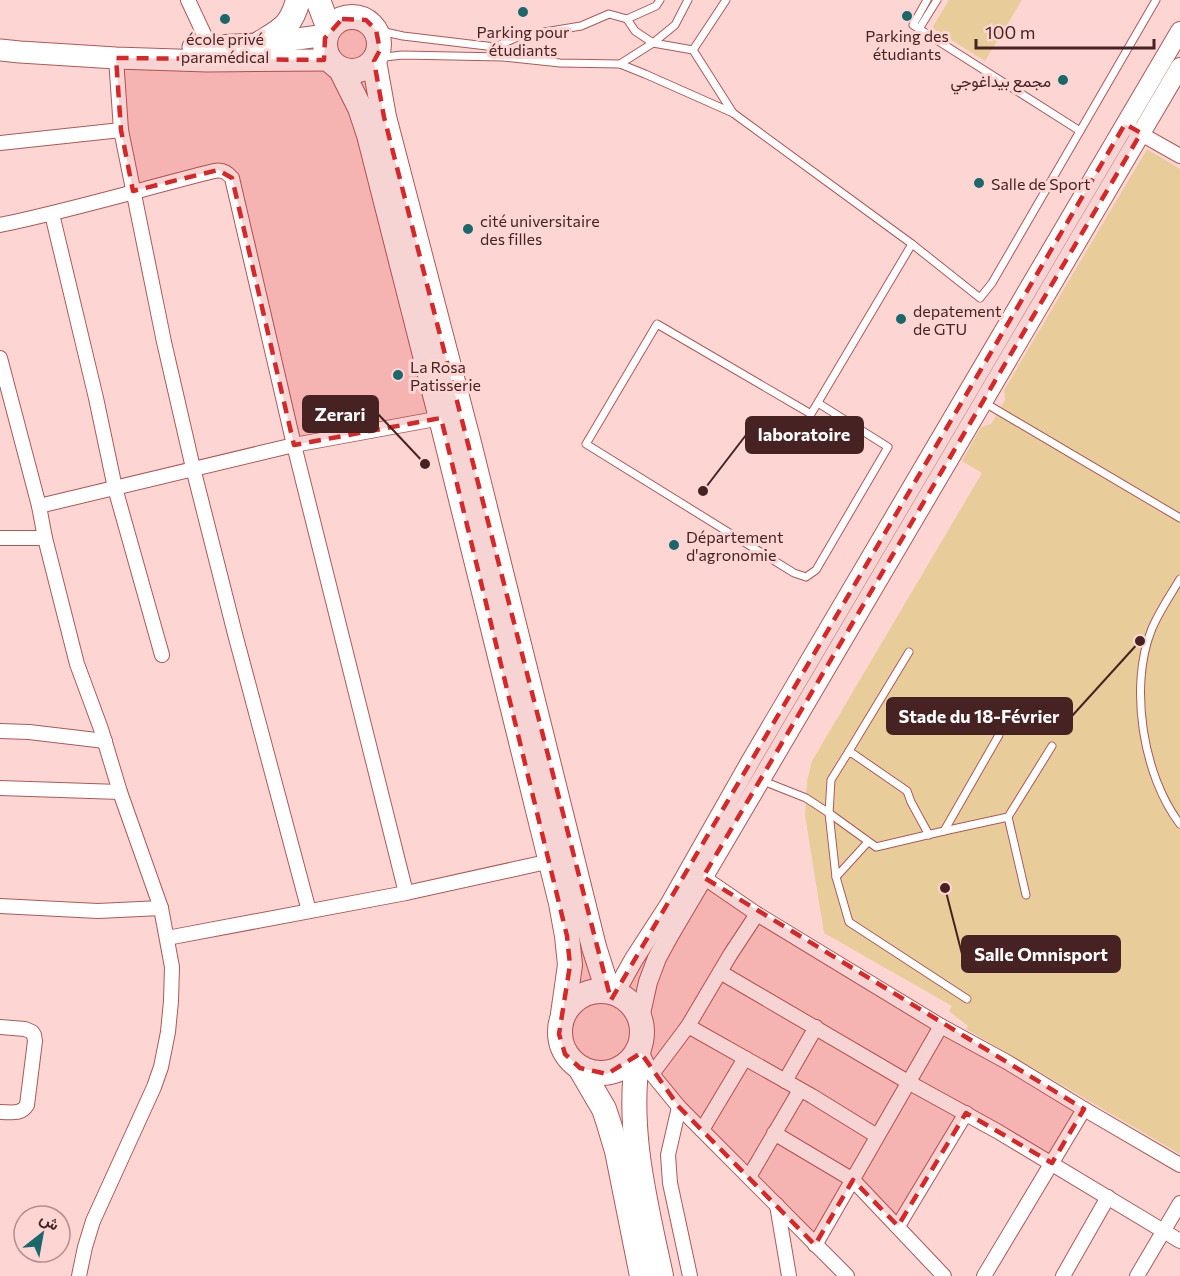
<svg xmlns="http://www.w3.org/2000/svg" width="1180" height="1276" font-family="Commissioner,Vazirmatn,sans-serif">
<rect width="100%" height="100%" fill="#fdd6d4"/>
<!-- green -->
<g fill="#e8cc99">
<polygon points="949,0 1022,0 985,61 932,28"/>
<polygon points="1147,149 1180,169 1180,1154 966,1029 968,1026 949,1011 952,1006 824,933 805,815 807,781 812,761 982,473 962,461 981,427 991,424 1005,400 1004,390"/>
</g>
<g fill="none" stroke-linecap="round" stroke-linejoin="round">
<!-- lane casing -->
<g stroke="#ad5958" stroke-width="9">
<g id="lane">
<polyline points="927,0 913,25 1080,131"/>
<polyline points="627,19 656,6 660,0"/>
<polyline points="919,29 937,0"/>
<polyline points="376,30 403,36 495,47 520,36 581,26 609,14 627,19 635,31 653,43 693,50 726,0"/>
<polyline points="693,50 733,113"/>
<polyline points="377,58 402,55 503,57 560,63 620,64 645,74 733,113 912,244 980,298 992,283 1156,0"/>
<polyline points="620,64 653,43 675,25 688,0"/>
<polyline points="818,403 888,447 816,570 806,577 794,573 586,444 657,324 811,414 912,244"/>
<polyline points="985,403 1180,518"/>
<path d="M1180,579c-10,17 -22,34 -29,52 -22,56 -8,145 29,193"/>
<polyline points="849,751 909,652"/>
<polyline points="763,781 806,798 829,813 876,847 944,831 999,735 993,707"/>
<polyline points="1008,817 1026,895"/>
<polyline points="944,831 1008,817 1052,746"/>
<polyline points="868,842 836,877 829,813 831,780 849,751 907,791 911,802 929,835"/>
<polyline points="836,877 849,922 967,999"/>
</g>
</g>
<!-- street casing -->
<g stroke="#ad5958" stroke-width="16">
<g id="street">
<polyline points="188,0 210,47"/>
<polyline points="116,58 121,130 164,342 193,468 235,634 309,911"/>
<polyline points="1134,130 1180,156"/>
<polyline points="0,143 121,130"/>
<polyline points="52,214 96,398 115,488 162,655"/>
<path d="M0,225c72,-15 142,-36 214,-54 8,-2 13,1 18,7l62,267 112,448"/>
<polyline points="0,358 39,506 45,538 77,664 101,729 120,792 161,908 172,967 171,1001 168,1032 161,1067 154,1087 93,1221 85,1247 79,1276"/>
<polyline points="39,506 294,445 441,418"/>
<polyline points="0,538 45,538"/>
<polyline points="0,731 29,732 105,741"/>
<polyline points="0,788 120,792"/>
<polyline points="703,877 757,914 941,1026 1007,1062 1084,1109 1180,1165"/>
<polyline points="0,906 98,911 161,908"/>
<polyline points="167,938 406,893 551,861"/>
<polyline points="720,972 908,1082 997,1131 1180,1241"/>
<polyline points="688,1026 812,1096 877,1136"/>
<path d="M0,1027l25,2 7,3 2,3 1,6 -8,64c-6,10 -16,7 -27,7"/>
<polyline points="642,1053 652,1074 679,1107 847,1276"/>
<polyline points="652,1074 688,1026 730,955 757,914"/>
<polyline points="785,1081 816,1027"/>
<polyline points="679,1107 668,1155 670,1183 690,1276"/>
<polyline points="702,1130 745,1058"/>
<polyline points="774,1133 853,1180 944,1276"/>
<polyline points="749,1177 800,1090"/>
<polyline points="777,1205 789,1276"/>
<polyline points="898,1226 966,1113"/>
<polyline points="815,1245 941,1026"/>
<polyline points="984,1276 1084,1109"/>
<polyline points="1063,1276 1108,1197"/>
<polyline points="1137,1276 1180,1203"/>
</g>
</g>
<!-- secondary casing -->
<g stroke="#ad5958" stroke-width="20">
<g id="secondary">
<polyline points="615,993 634,959 669,905 750,762 1180,31"/>
<polyline points="640,1018 648,982 657,958 669,936 1180,67"/>
</g>
</g>
<!-- primary casing -->
<g stroke="#ad5958" stroke-width="23">
<g id="primary">
<polyline points="193,47 259,44 327,35"/>
<polyline points="0,50 20,52 116,58 207,61 330,60"/>
</g>
</g>
<!-- highway casing -->
<g stroke="#ad5958" stroke-width="26">
<g id="highway">
<polyline points="318,0 329,29"/>
<circle cx="352" cy="44" r="27"/>
<path d="M259,44c22,-14 32,-17 39,-44"/>
<polyline points="374,61 384,117 469,443 594,947 608,991"/>
<polyline points="341,70 360,108 369,135 441,418 561,903 567,936 570,965 563,1014"/>
<circle cx="601" cy="1032" r="41"/>
<path d="M639,1048c-14,77 6,153 22,228"/>
<polyline points="580,1068 604,1109 609,1124 617,1151 642,1276"/>
</g>
</g>
<!-- lane -->
<use href="#lane" stroke="#fff" stroke-width="7"/>
<!-- street -->
<use href="#street" stroke="#fff" stroke-width="14"/>
<!-- secondary -->
<use href="#secondary" stroke="#fff" stroke-width="18"/>
<!-- primary -->
<use href="#primary" stroke="#fff" stroke-width="21"/>
<!-- highway -->
<use href="#highway" stroke="#fff" stroke-width="24"/>
</g>
<!-- marked area -->
<path fill="#d62828" fill-opacity="0.2" stroke="#d62828" stroke-width="4.5" stroke-dasharray="12 8" stroke-linejoin="round" d="M342,19l24,1 10,10 4,20 -6,11 10,56 227,883 514,-876 16,9 -438,744 381,232 -32,54 -86,-50 -68,113 -45,-46 -38,65 -136,-138 -38,-54 -34,21 -27,-6 -15,-14 -6,-20 11,-69 -3,-29 -126,-518 -147,27 -62,-267 -14,-8 -85,21 -12,-61 -5,-72 208,2 1,-22z"/>
<!-- markers -->
<g fill="#1a676c" stroke="#fdd6d4" stroke-width="2">
<circle cx="523" cy="12" r="6"/>
<circle cx="907" cy="16" r="6"/>
<circle cx="225" cy="19" r="6"/>
<circle cx="1063" cy="80" r="6"/>
<circle cx="979" cy="183" r="6"/>
<circle cx="468" cy="229" r="6"/>
<circle cx="901" cy="319" r="6"/>
<circle cx="398" cy="375" r="6"/>
<circle cx="674" cy="545" r="6"/>
</g>
<g text-anchor="middle" dominant-baseline="central" stroke-width="6" stroke-linejoin="round" paint-order="stroke">
<!-- poi labels -->
<g font-size="16" fill="#462222" stroke="#fdd6d4" text-anchor="start">
<text x="523" y="31" text-anchor="middle">Parking pour<tspan x="523" dy="18">étudiants</tspan></text>
<text x="907" y="35" text-anchor="middle">Parking des<tspan x="907" dy="18">étudiants</tspan></text>
<text x="225" y="38" text-anchor="middle">école privé<tspan x="225" dy="18">paramédical</tspan></text>
<text x="1051" y="80" text-anchor="end">مجمع بيداغوجي</text>
<text x="991" y="183">Salle de Sport</text>
<text x="480" y="220">cité universitaire<tspan x="480" dy="18">des filles</tspan></text>
<text x="913" y="310">depatement<tspan x="913" dy="18">de GTU</tspan></text>
<text x="410" y="366">La Rosa<tspan x="410" dy="18">Patisserie</tspan></text>
<text x="686" y="536">Département<tspan x="686" dy="18">d'agronomie</tspan></text>
</g>
</g>
<!-- callouts -->
<path fill="none" stroke="#462222" stroke-width="2" d="M425 464L378 414M703 491L746 435M1140 641L1072 716M945 888L962 954"/>
<g fill="#462222" stroke="#fdd6d4" stroke-width="2">
<circle cx="425" cy="464" r="6"/>
<circle cx="703" cy="491" r="6"/>
<circle cx="1140" cy="641" r="6"/>
<circle cx="945" cy="888" r="6"/>
</g>
<g fill="#462222" stroke="#462222" stroke-width="2">
<rect x="303" y="396" width="75" height="36" rx="6"/>
<rect x="746" y="417" width="117" height="36" rx="6"/>
<rect x="887" y="698" width="185" height="36" rx="6"/>
<rect x="962" y="936" width="158" height="36" rx="6"/>
</g>
<g font-size="18" text-anchor="middle" font-weight="bold" fill="#fff">
<text x="340" y="421">Zerari</text>
<text x="804" y="441">laboratoire</text>
<text x="979" y="723">Stade du 18-Février</text>
<text x="1041" y="961">Salle Omnisport</text>
</g>
<!-- north arrow -->
<g transform="translate(42 1234) rotate(31)"><circle r="28" fill="#fdd6d4" stroke="#b48e8d" stroke-width="1.5"/>
<path d="M0-4.5L10 22L0 15L-10 22Z" fill="#1a676c"/>
<text y="-9" font-size="16" font-weight="bold" text-anchor="middle" fill="#462222">ش</text>
</g>
<!-- scale -->
<path d="M976 39v9h178v-9" fill="none" stroke="#462222" stroke-width="3"/>
<text x="985" y="39" font-size="18" fill="#462222" stroke="#fdd6d4" stroke-width="4.5" paint-order="stroke">100 m</text>
</svg>
